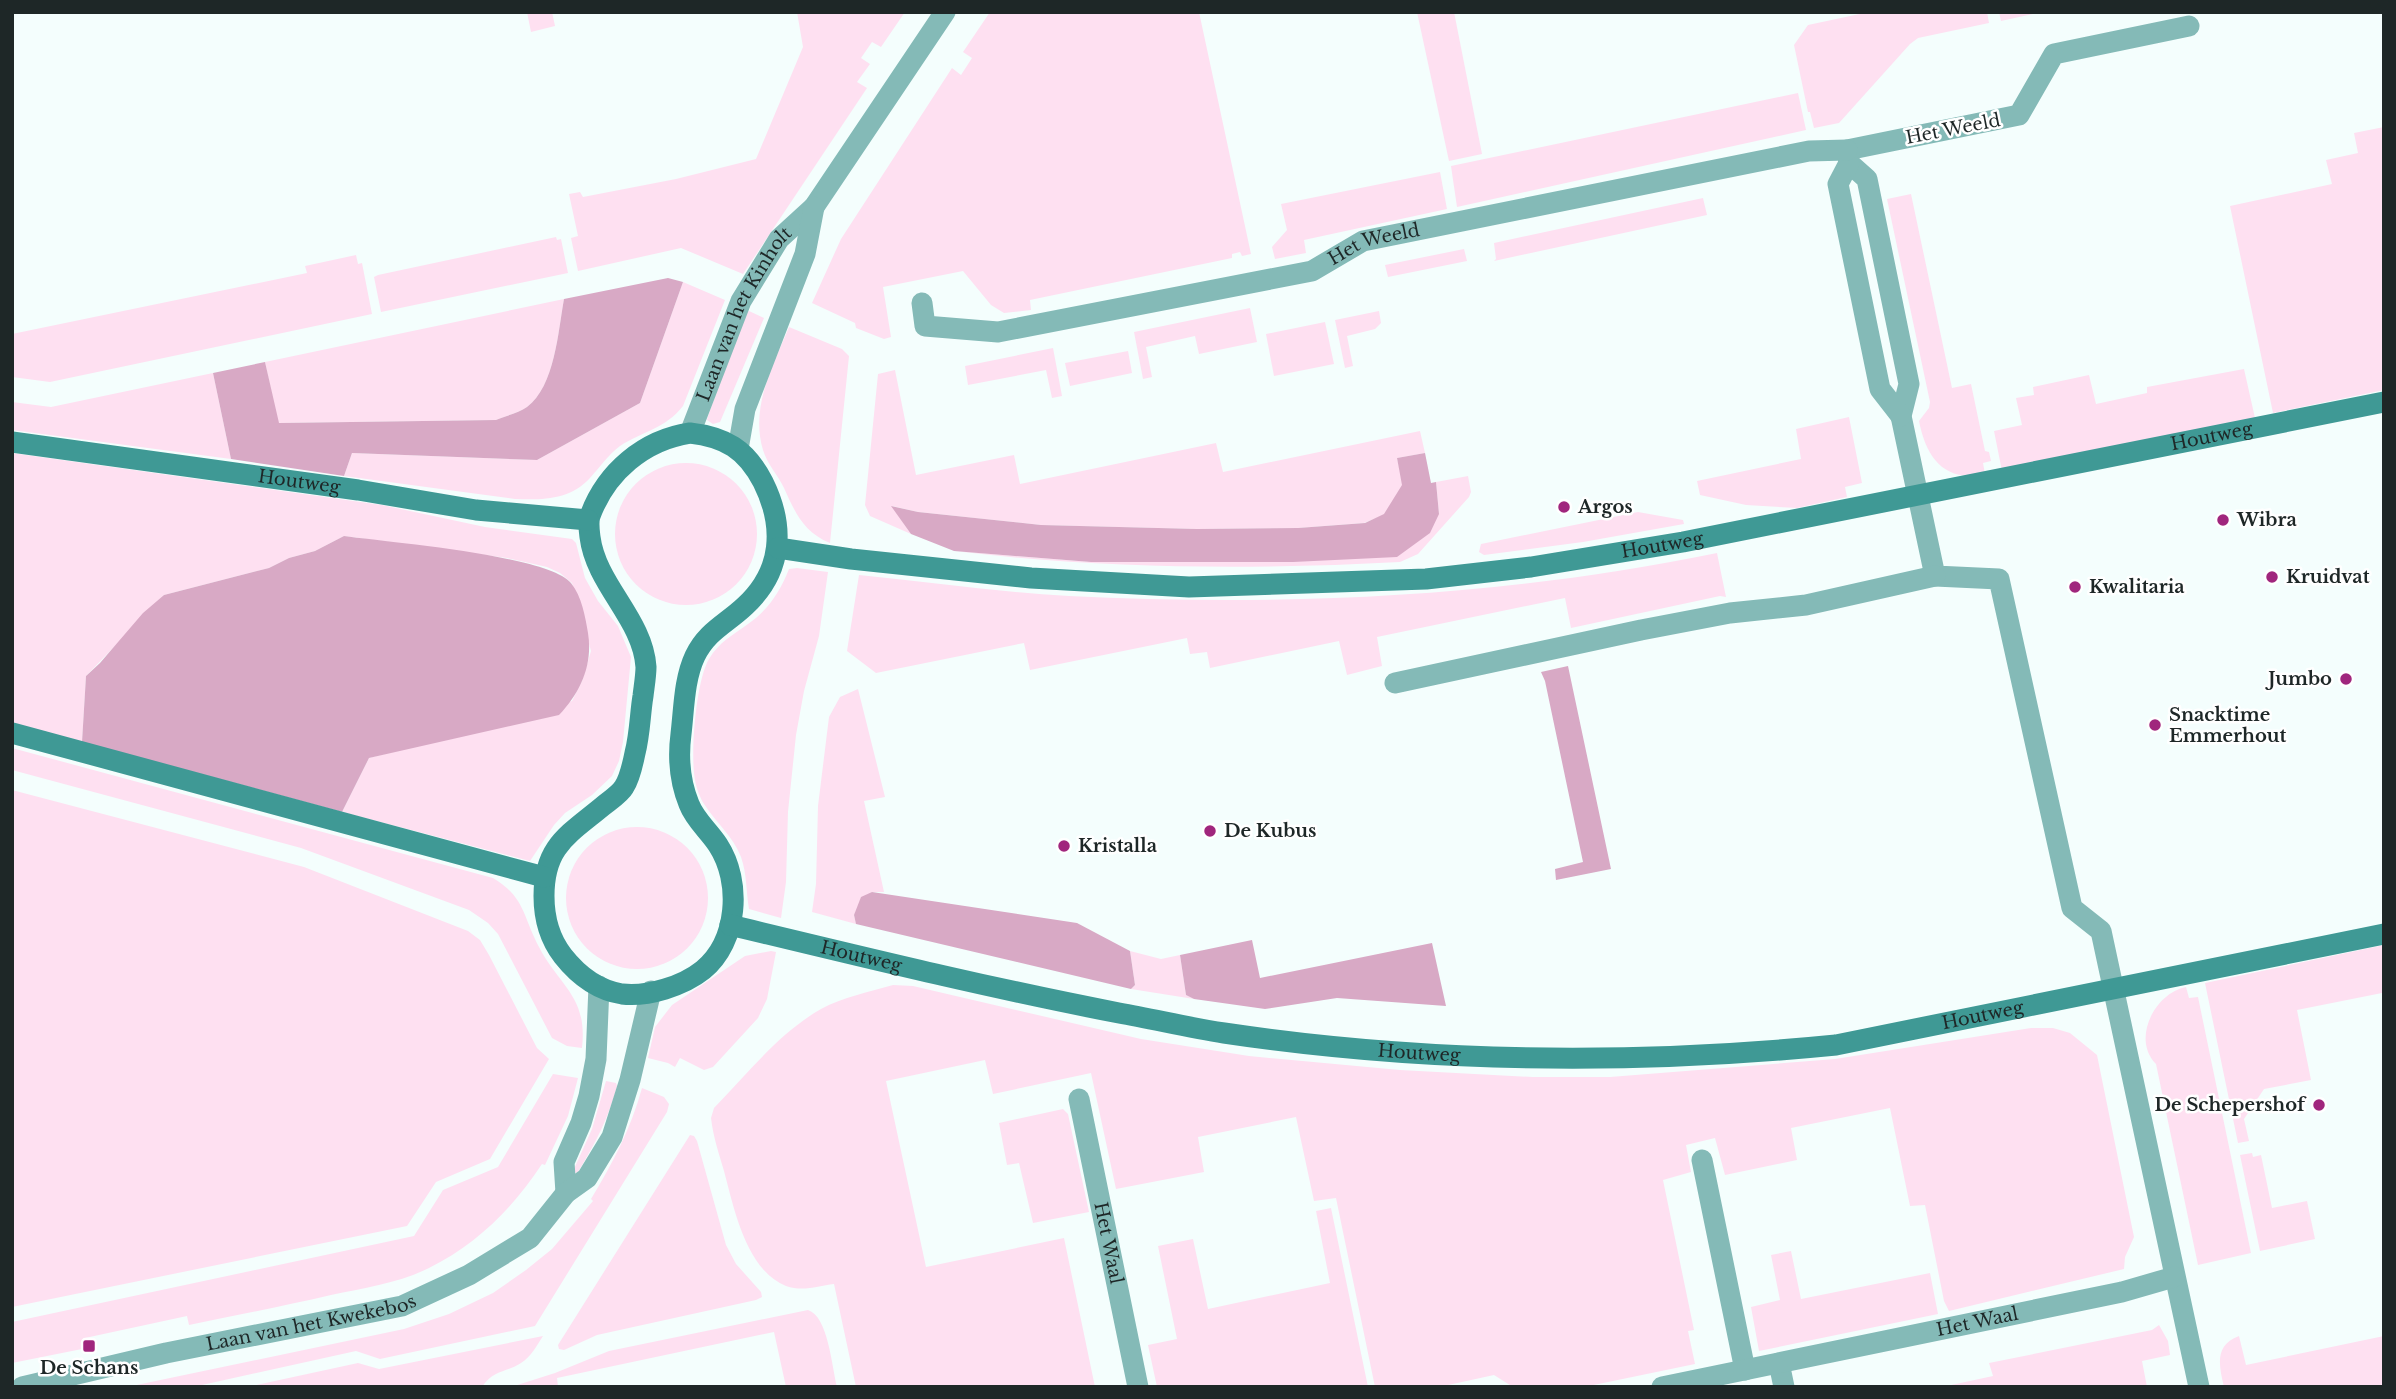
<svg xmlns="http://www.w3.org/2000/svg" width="2396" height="1399" font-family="'Libre Baskerville',serif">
<rect width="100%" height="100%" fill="#f4fefd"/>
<!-- green -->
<g fill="#fee0f1">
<polygon points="527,12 552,12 555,26 531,32"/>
<polygon points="797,12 905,12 881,47 872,42 861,58 870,64 857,82 867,88 743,274 681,248 578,271 571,238 578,236 569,194 580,192 583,197 676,179 756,159 803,47"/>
<polygon points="990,12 1199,12 1251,254 1242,256 1240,252 1232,254 1232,258 1030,300 1031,310 1004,313 991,305 963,271 883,287 891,337 884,339 856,328 855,323 812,303 841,239 952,68 961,75 972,58 963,52"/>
<polygon points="1417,12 1454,12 1482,154 1449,161"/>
<polygon points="1869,12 1987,12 1989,23 1918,38 1910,44 1839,123 1814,128 1810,112 1808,112 1794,45 1808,25"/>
<polygon points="1999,12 2042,12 2001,21"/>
<polygon points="1798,93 1806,130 1457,207 1451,166"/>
<polygon points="2384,127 2384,390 2273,413 2230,206 2332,184 2326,160 2358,153 2354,133"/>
<polygon points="1440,172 1447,209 1304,240 1306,253 1275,259 1272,247 1287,230 1281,204"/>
<path d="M1911,194l41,194 19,-4 14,67 4,1 2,9 -8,2 2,11c-41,9 -59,-17 -66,-53l10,-13 1,-6 -43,-203z"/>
<polygon points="1703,198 1707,215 1494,261 1496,259 1494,243"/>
<polygon points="556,237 557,240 561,239 568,273 381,312 374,277 378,275"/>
<polygon points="1464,249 1467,261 1388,277 1385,265"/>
<polygon points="356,255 358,264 362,263 372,314 50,382 12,377 12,334 307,273 305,266"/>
<path d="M683,282l42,18 -42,106c-18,23 -40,25 -63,40 -12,9 -20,21 -30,32 -20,22 -47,22 -75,21l-171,-23 8,-23 185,7 103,-57z"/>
<path d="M564,299c-6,33 -9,87 -37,108 -8,6 -22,9 -31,13l-218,3 -13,-61z"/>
<polygon points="1250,308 1257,342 1199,354 1195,336 1146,347 1152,377 1143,379 1134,332"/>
<polygon points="749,311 764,318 720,422 713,424 707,420 708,416 746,312"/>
<polygon points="1379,311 1381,323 1375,329 1347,336 1353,366 1345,368 1335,320"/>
<polygon points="1325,322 1334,364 1274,376 1266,334"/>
<path d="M789,327l53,22 7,7 -19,187c-27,-11 -35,-31 -46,-55 -6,-13 -17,-24 -21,-38 -13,-43 10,-84 26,-123z"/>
<polygon points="1053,348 1062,396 1052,398 1046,370 968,385 965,366"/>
<polygon points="1128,351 1132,373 1070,386 1065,363"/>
<polygon points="2244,369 2255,418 2002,471 1994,431 2022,425 2016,398 2034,395 2033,387 2089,375 2096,404 2147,393 2147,387"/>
<polygon points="895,370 916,475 1014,455 1020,484 1216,443 1223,472 1420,431 1425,453 1397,458 1403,485 1384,515 1364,523 1298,528 1197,529 1041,525 918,512 892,506 911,534 870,516 865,505 878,374"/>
<polygon points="213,373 231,459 12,430 12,402 51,407"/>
<polygon points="1849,417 1862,483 1845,487 1847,497 1797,508 1746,505 1700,495 1697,481 1801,459 1796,429"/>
<polygon points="12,453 382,505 485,527 572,539 576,543 585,578 598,601 618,626 631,657 623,742 619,761 612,776 592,795 565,813 554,825 530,861 342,812 369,758 452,737 572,701 582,681 591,651 572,583 560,573 547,567 507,558 344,536 315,551 289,558 269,568 164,595 86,676 82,742 12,724"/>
<circle cx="686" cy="534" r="71"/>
<path d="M1468,476l3,16 -2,5 -51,57 -18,8c-149,8 -298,7 -446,-11l137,11 348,-48 -3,-32z"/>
<polygon points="1638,512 1683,520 1684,524 1583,542 1484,555 1479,552 1481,544"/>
<path d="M1717,553l9,44 -6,-1 -149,32 -6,-30 -188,39 5,29 -35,9 -8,-34 -129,27 -3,-16 -17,2 -3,-16 -157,32 -6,-27 -148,30 -29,-22 12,-76c70,7 140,17 210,21 217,11 435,1 648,-43z"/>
<path d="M797,568l31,4 -9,64 -15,55 -8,44 -8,77 -2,70 -5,36 -32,-9c-3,-18 -2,-35 -8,-52 -8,-21 -25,-34 -37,-53 -4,-6 -8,-17 -9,-24 -5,-25 1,-100 14,-121 10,-17 24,-24 39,-35 20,-14 32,-32 41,-55z"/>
<polygon points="858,689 885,797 864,801 884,892 872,892 854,915 856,924 812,912 816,884 818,806 829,717 840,697"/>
<path d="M12,748l481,130c32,19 30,39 46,69 20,39 49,49 43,101l-15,-2 -15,-8 -54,-104 -10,-11 -19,-13 -168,-62 -289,-78z"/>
<polygon points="12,790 304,867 468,931 480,940 489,955 537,1048 549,1059 490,1159 436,1182 407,1226 12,1307"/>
<circle cx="637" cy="898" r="71"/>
<polygon points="2384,945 2384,998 2382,993 2297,1010 2311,1080 2264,1089 2244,1119 2249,1141 2238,1143 2205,983"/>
<polygon points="771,951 776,952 767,999 758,1018 713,1067 704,1070 680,1058 675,1067 668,1063 648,1058 655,1027 672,1005 745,956"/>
<polygon points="1130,951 1161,959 1180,955 1186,995 1194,999 1131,989 1135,985"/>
<path d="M893,985l20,1 228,53 108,17 151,14 133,7h77l225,-18 196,-31h22l17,5 27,22 37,182 -9,20 -1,12 -175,42 -5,-10 -19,-96 -15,1 -20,-98 -99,20 6,32 -72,15 -10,-37 -29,7 5,27 -28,8 31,150 -6,1 7,33 -111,23h-71l-19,-12 -55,12h-64l-39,-189 -22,3 -18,-84 -98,20 6,35 -88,17 -25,-116 -98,21 -8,-34 -99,21 40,186 138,-29 31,149h-239l-22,-103c-16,2 -31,8 -48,2 -40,-16 -52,-78 -62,-115 -5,-17 -11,-35 -13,-53l3,-10c33,-34 65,-75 107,-99 22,-12 48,-17 72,-24z"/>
<path d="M2186,987l3,11 9,-1 53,256 -53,12 -42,-201c-25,-25 -1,-71 30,-77z"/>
<path d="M553,1074l25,4 -10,38 -23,49 -3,-1c-29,44 -65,80 -113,104 -30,15 -65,20 -98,27 -47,11 -94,20 -142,30l-2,-9 -102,22 2,10 -75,15v-41l402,-86 29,-46 55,-23z"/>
<path d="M606,1081l10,2 1,3c-8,31 -22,58 -39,86l-3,1 -1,-4 18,-40z"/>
<path d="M642,1088l22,9 5,7 -2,8 -132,214 -155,33 -24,-8 -163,36h-66l277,-58 45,-15 44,-21 33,-23 26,-21 41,-48 -2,-2c22,-36 40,-71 51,-111z"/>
<polygon points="1063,1109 1068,1114 1089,1212 1033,1223 1019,1163 1007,1165 999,1123"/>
<polygon points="690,1135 694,1136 697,1141 726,1245 736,1264 761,1292 762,1297 756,1300 597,1335 564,1350 559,1349 558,1345"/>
<polygon points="2252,1153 2253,1157 2261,1155 2272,1208 2307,1201 2315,1239 2260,1251 2240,1155"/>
<polygon points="1331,1208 1368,1387 1157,1387 1148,1345 1177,1339 1158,1246 1193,1239 1208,1309 1330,1283 1316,1211"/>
<polygon points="1791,1251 1801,1299 1930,1273 1938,1314 1759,1351 1751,1307 1780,1300 1771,1255"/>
<path d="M808,1310c20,6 24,57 29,77h-51l-12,-55 -217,46 1,9h-47l44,-14 54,-22z"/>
<polygon points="2159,1325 2168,1341 2170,1355 2142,1361 2147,1387 1942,1387 1993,1376 1989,1363 2152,1330"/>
<path d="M543,1336c-6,9 -12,21 -22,27 -15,10 -27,6 -39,24h-235l111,-24 21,6z"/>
<path d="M2239,1336l7,29 138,-29v51h-160c-5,-21 -10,-42 15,-51z"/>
</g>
<!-- forest -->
<g fill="#d8a9c5">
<path d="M668,278l15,4 -43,121 -103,57 -185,-7 -8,23 -113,-17 -18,-86 52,-11 14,61 217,-3c9,-4 23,-7 31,-13 28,-21 31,-75 37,-108z"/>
<polygon points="1425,453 1431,483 1436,482 1439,514 1430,533 1397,557 1293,562 1091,562 954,551 911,534 891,506 918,512 1041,525 1197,529 1298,528 1365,523 1384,514 1402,485 1397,458"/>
<path d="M344,536c42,6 204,19 227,47 11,14 14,33 17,50 5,31 -7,59 -29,82l-190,43 -27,54 -260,-70 4,-66 14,-13 43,-50 21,-18 105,-27 20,-10 26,-7z"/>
<polygon points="1568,666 1611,869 1556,880 1555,869 1583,862 1545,681 1541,672"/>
<polygon points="872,892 1077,923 1130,951 1135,985 1131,989 856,924 854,915 861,897"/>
<polygon points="1252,940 1260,978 1432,943 1446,1006 1337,998 1265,1009 1194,999 1186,995 1180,955"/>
</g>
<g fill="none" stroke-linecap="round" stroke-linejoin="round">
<!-- street -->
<g stroke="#84bab7" stroke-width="21">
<polyline points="2189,26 2054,54 2019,115 1847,150 1849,163 1867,179 1909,384 1901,416 1935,576 1999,579 2072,908 2101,931 2199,1387"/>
<polyline points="1849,163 1838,184 1880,389 1901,416"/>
<path id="s1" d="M922,303l3,23 73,6 314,-61 51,-30 446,-90 38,-1"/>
<path id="s2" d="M690,433l51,-132 38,-62 35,-32 131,-195"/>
<polyline points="738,449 745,409 805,254 814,207"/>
<polyline points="1395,683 1641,630 1730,613 1806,605 1935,576"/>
<path id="s3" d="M1079,1099l59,288"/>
<polyline points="1702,1160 1745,1370"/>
<polyline points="566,1193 564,1162 581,1123 589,1096 596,1059 599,986"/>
<polyline points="1779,1363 1784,1387"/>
<path id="s4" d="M22,1387l144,-34 236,-47 67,-31 61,-37 36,-45 21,-15 25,-41 18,-57 21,-89"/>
<path id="s5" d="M1662,1387l460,-95 52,-15"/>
</g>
<!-- secondary -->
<g stroke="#3f9995" stroke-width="21">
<path d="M690,433c35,4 56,16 73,49 22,44 20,89 -18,124 -19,18 -38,25 -50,50 -11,23 -11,53 -14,78 -3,23 -1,48 8,70 6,16 20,27 29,41 24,37 20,96 -15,125 -20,16 -55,27 -81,24 -25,-4 -44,-19 -59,-38 -14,-18 -19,-37 -19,-60 0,-50 24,-61 59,-90 6,-5 17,-12 21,-19 6,-9 9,-24 11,-34 5,-19 5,-39 8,-57 1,-9 3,-20 3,-29 -3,-48 -50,-82 -56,-130 -1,-8 -2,-15 0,-21 16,-44 54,-76 100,-83z"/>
<path id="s6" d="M12,442l346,48 118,20 112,10"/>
<path id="s7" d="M778,548l73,11 180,19 158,9 237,-8 105,-12 152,-25 701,-140"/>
<polyline points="12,733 544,877"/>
<path id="s8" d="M730,925c129,31 259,63 389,88 35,6 70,15 105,20 202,30 410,32 612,12l548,-111"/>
</g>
</g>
<!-- markers -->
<g fill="#a0267d" stroke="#fff" stroke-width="2.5">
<circle cx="1564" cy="507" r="7"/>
<circle cx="2223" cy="520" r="7"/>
<circle cx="2272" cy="577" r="7"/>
<circle cx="2075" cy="587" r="7"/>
<circle cx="2346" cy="679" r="7"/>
<circle cx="2155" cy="725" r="7"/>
<circle cx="1210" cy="831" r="7"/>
<circle cx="1064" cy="846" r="7"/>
<circle cx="2319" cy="1105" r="7"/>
<rect x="82" y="1339" width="14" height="14" rx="3.5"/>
</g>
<g text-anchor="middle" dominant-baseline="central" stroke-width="5" stroke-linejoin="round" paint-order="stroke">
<!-- street labels -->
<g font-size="18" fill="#1e2727" stroke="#fff">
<text transform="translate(1953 129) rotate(-11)">Het Weeld</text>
<text stroke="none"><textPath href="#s1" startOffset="485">Het Weeld</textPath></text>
<text stroke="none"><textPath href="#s2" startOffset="131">Laan van het Kinholt</textPath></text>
<text stroke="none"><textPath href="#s7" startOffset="1449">Houtweg</textPath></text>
<text stroke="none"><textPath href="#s6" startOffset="290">Houtweg</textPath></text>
<text stroke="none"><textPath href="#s7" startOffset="889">Houtweg</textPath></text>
<text stroke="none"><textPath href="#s8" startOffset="135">Houtweg</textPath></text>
<text stroke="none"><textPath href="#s8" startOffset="1269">Houtweg</textPath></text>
<text stroke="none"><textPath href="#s8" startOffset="702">Houtweg</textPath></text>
<text stroke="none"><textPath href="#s3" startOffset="147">Het Waal</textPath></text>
<text stroke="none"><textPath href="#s4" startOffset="296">Laan van het Kwekebos</textPath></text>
<text stroke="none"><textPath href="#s5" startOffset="322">Het Waal</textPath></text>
</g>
<!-- poi labels -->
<g font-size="18" font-weight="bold" fill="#1e2727" stroke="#fff" text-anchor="start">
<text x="1578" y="507">Argos</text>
<text x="2237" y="520">Wibra</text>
<text x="2286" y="577">Kruidvat</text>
<text x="2089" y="587">Kwalitaria</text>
<text x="2332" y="679" text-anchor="end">Jumbo</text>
<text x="2169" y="715">Snacktime<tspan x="2169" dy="21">Emmerhout</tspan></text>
<text x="1224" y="831">De Kubus</text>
<text x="1078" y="846">Kristalla</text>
<text x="2305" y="1105" text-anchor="end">De Schepershof</text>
<text x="89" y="1368" text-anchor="middle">De Schans</text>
</g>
</g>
<!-- border -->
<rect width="2396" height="1399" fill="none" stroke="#1e2727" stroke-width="28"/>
</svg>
